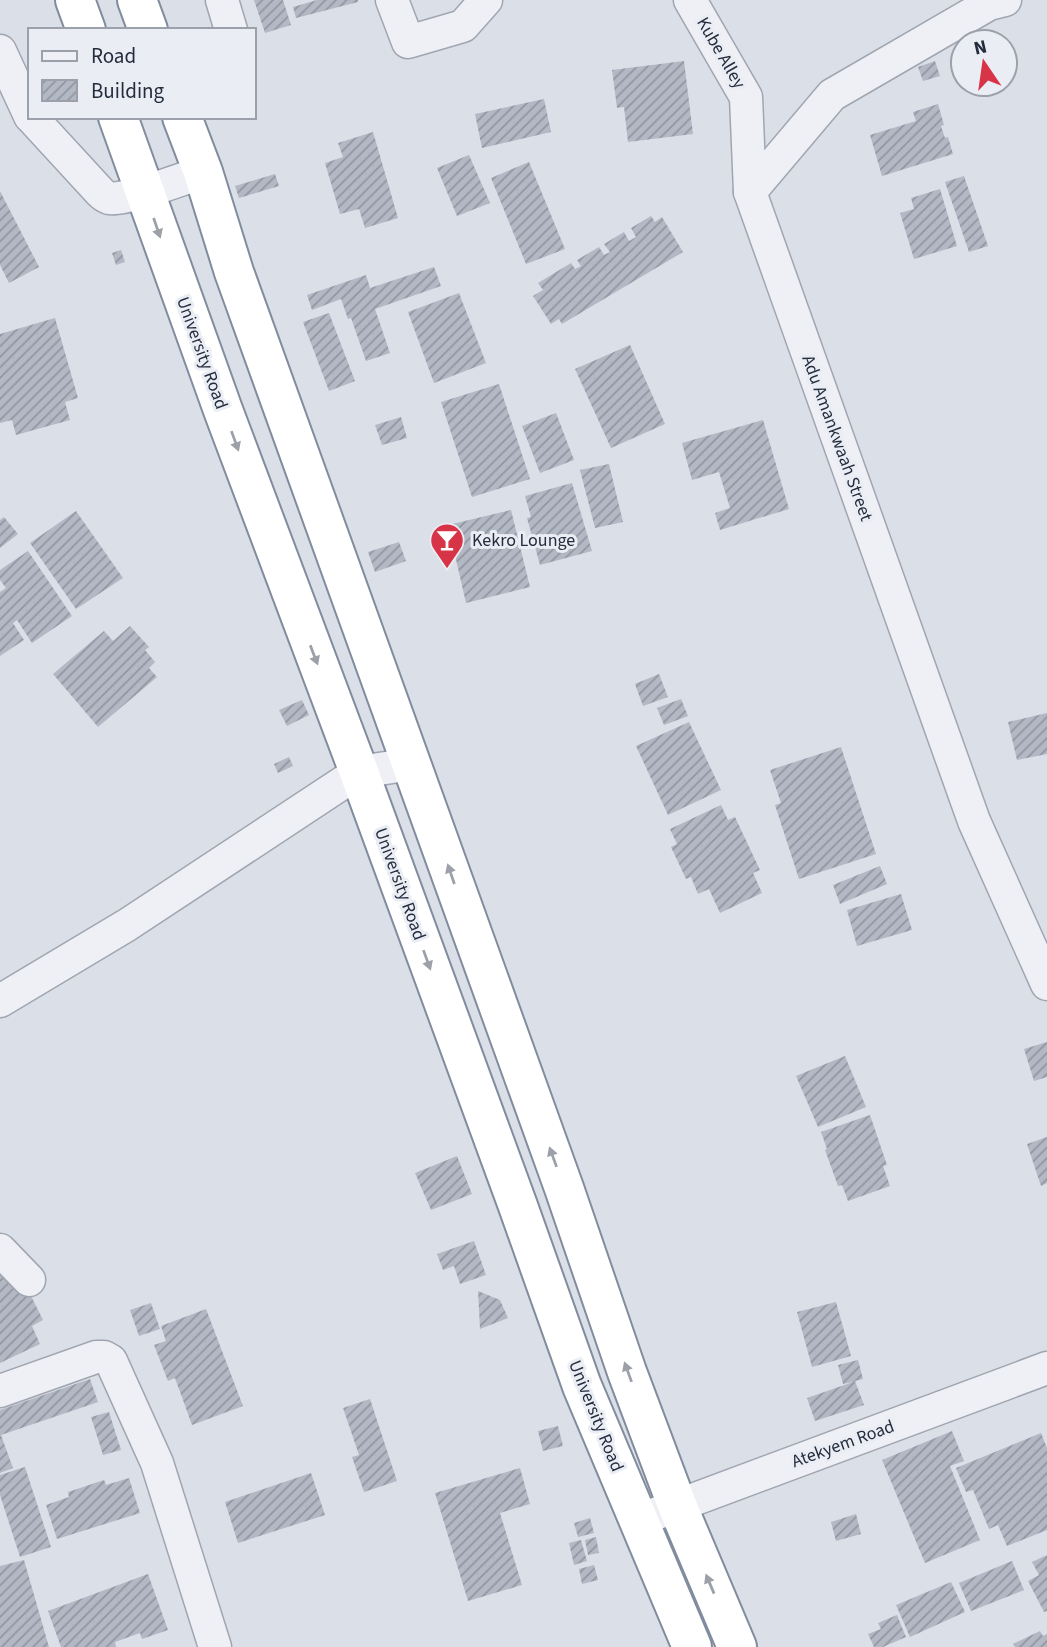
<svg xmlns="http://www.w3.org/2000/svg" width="1047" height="1647" font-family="'Source Sans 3',sans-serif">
<defs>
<pattern id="building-hatch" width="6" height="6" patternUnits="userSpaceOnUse" patternTransform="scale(1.75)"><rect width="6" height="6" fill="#b2b8c4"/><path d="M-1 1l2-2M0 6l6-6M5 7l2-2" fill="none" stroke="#9196a0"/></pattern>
</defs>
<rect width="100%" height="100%" fill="#dbdfe7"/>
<!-- building -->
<g fill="url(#building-hatch)">
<polygon points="254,0 283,0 291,25 265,33"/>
<polygon points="317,0 358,0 358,2 296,18 293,7"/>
<polygon points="684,61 693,134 628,142 624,107 617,108 612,70"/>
<polygon points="935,61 940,76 923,81 918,67"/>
<polygon points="544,99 551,132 482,148 475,114"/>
<polygon points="938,104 944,125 941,126 945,138 948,137 953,154 882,176 870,135 916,121 913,112"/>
<polygon points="373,132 398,218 365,228 359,209 340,214 325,163 343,157 338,143"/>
<polygon points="469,155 490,203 457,216 437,168"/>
<polygon points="529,162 565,249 526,264 491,178"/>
<polygon points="275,174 279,186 239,198 235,186"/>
<polygon points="964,176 988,246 969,252 945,182"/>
<polygon points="940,189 957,246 914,259 900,213 914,209 911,198"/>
<polygon points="0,191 39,267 9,283 0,265"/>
<polygon points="651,216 655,222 662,217 683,252 562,324 559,319 551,324 533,296 543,290 538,283 571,263 575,269 581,266 577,260 599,247 604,255 610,252 604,244 624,232 629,241 636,237 631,228"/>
<polygon points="121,250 125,262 116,265 112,253"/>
<polygon points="434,267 441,286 375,309 390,353 366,361 351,318 348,319 341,299 312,310 307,295 366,275 370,288"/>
<polygon points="459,293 486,363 434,383 408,312"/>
<polygon points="329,313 355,381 329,391 303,322"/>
<polygon points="55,318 78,398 65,402 70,420 16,435 12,420 0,423 0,334"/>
<polygon points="630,345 665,424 611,448 575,369"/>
<polygon points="499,384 530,479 472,497 441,402"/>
<polygon points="556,413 574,460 540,473 522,426"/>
<polygon points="401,417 407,438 382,445 375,425"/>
<polygon points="763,420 789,509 720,530 715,513 730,508 719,472 692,480 682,443"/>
<polygon points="609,464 623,522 595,528 580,470"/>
<polygon points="572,483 592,551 540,565 527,518 531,517 525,496"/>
<polygon points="511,510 530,587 466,603 448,525"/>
<polygon points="76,511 123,578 76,609 30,543"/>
<polygon points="4,517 18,534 0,548 0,520"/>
<polygon points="399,542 406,561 375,572 368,552"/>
<polygon points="28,551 72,616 32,643 17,620 13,623 24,640 0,656 0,592 6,588 0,580 0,570"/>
<polygon points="130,626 149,647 145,650 155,662 149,668 157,677 98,727 53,674 104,631 113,641"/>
<polygon points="659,674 668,697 643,706 635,684"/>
<polygon points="681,699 688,716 664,725 657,708"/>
<polygon points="302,700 309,715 287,726 279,710"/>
<polygon points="1047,713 1047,754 1017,760 1008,722"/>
<polygon points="689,722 721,790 668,815 636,746"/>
<polygon points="841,747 876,854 799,879 775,805 781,803 770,770"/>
<polygon points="289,757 293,766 278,773 274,764"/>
<polygon points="721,805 728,820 735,817 760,870 753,873 762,893 720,913 709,889 698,894 691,877 686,879 671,847 677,844 670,829"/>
<polygon points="880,866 887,884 840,904 833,885"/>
<polygon points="901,894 912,930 857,946 847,910"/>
<polygon points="1047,1042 1047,1077 1034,1081 1024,1049"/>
<polygon points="845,1056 866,1107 818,1127 796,1076"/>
<polygon points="870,1115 887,1165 883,1166 890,1186 848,1201 842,1185 838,1186 825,1150 827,1149 821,1132"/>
<polygon points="1047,1137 1047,1183 1041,1186 1027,1144"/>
<polygon points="457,1156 472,1194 431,1210 415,1173"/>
<polygon points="474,1241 486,1275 460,1284 454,1266 443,1270 437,1254"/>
<polygon points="4,1267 17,1293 27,1288 43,1320 32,1326 40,1344 0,1363 0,1269"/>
<polygon points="478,1291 500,1300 508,1318 480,1329"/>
<polygon points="836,1302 851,1356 812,1367 797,1312"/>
<polygon points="151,1303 160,1329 139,1336 130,1310"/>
<polygon points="206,1309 243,1406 192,1425 175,1378 168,1381 154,1345 166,1341 161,1326"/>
<polygon points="858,1360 863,1379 855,1381 864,1405 815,1421 807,1398 853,1382 843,1384 838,1365"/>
<polygon points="90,1379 98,1402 1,1435 13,1468 0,1473 0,1410"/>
<polygon points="370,1399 397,1481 364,1492 352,1457 359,1455 343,1408"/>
<polygon points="109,1412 121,1450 103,1455 91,1417"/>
<polygon points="558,1426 563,1446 543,1451 538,1431"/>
<polygon points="952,1431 964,1461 950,1466 980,1540 925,1563 882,1460"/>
<polygon points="1041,1433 1047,1448 1047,1530 1007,1546 998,1525 989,1529 973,1490 966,1492 956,1468"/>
<polygon points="25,1467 51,1547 20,1557 0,1495 0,1475"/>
<polygon points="520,1468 530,1504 500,1513 522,1585 468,1601 435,1493"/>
<polygon points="311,1473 325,1515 238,1543 225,1502"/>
<polygon points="129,1478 140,1513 57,1539 46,1505 69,1497 68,1492 104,1480 106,1485"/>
<polygon points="856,1514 861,1534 836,1541 831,1522"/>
<polygon points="590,1518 594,1533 578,1537 574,1523"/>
<polygon points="596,1537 599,1553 588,1555 585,1540"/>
<polygon points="581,1540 587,1561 574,1565 569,1543"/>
<polygon points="1047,1555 1047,1611 1044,1612 1028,1581 1039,1575 1032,1562"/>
<polygon points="24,1560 49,1647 0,1647 0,1566"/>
<polygon points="1012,1561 1024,1590 971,1611 959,1583"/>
<polygon points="594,1565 598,1580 582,1584 579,1569"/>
<polygon points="148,1574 168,1630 142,1639 140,1633 115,1642 116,1647 61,1647 48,1611"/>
<polygon points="951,1582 965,1612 910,1637 896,1605"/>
<polygon points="897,1615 906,1637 883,1647 874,1647 868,1634 881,1629 878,1623"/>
<polygon points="1040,1631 1043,1636 1047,1634 1047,1647 1015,1647 1013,1644"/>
</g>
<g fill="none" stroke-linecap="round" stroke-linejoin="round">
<!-- minor casing -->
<g stroke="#a0a6b1" stroke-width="35">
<g id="minor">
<polyline points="222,0 231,30"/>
<polyline points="392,0 408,42 463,26 486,0"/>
<polyline points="690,0 746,97 750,192"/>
<polyline points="1005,0 989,4 832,95 750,192 974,821 1047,984"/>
<polyline points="0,51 30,116"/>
<path d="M31,117l69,75c3,3 6,5 9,6 16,3 76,-20 94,-26"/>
<polyline points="0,1001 127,925 359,772 412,764"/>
<polyline points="0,1250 29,1280"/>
<polyline points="0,1391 96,1357 104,1357 111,1361 157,1463 215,1647"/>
<polyline points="639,1520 1047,1368"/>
</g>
</g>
<!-- highway casing -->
<g stroke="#818c9e" stroke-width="42">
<g id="highway">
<polyline points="75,0 86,30"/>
<polyline points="137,0 148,30"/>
<polyline points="118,117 223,410 359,772 518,1206 582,1386 692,1647"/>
<polyline points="182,117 203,172 234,272 564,1188 627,1372 677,1505 737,1647"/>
</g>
</g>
<!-- minor -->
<use href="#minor" stroke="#eef0f5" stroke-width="32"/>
<!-- highway -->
<use href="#highway" stroke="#fff" stroke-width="38"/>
</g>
<!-- one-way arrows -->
<defs><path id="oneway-solid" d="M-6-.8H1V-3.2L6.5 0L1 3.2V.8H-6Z" transform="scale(1.75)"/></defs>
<g fill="#9ca0a8">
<use href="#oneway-solid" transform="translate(157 228) rotate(71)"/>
<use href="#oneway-solid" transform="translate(235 441) rotate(70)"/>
<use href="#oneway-solid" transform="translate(314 655) rotate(69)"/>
<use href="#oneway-solid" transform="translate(451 874) rotate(-109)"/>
<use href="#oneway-solid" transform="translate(427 960) rotate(70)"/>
<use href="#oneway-solid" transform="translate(553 1157) rotate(-110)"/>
<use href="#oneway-solid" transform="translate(628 1372) rotate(-110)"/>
<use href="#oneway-solid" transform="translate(710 1584) rotate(-113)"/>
</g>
<!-- icons -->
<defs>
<g id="bar-pin" transform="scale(1.75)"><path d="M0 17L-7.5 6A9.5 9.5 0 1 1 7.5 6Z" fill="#d73547" stroke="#eaeef4"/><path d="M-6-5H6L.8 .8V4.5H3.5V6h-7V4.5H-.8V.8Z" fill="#fff"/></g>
</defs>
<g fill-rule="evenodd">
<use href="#bar-pin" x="447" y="540"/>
</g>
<g text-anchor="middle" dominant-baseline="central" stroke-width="6" stroke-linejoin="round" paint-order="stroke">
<!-- street labels -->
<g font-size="18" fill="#242c3d" stroke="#eaeef4">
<text transform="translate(721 53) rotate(60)">Kube Alley</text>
<text transform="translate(202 353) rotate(70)">University Road</text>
<text transform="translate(837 438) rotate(70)">Adu Amankwaah Street</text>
<text transform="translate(400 884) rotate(70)">University Road</text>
<text transform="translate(596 1416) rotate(68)">University Road</text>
<text transform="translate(843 1444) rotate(-20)">Atekyem Road</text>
</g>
<!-- poi labels -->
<g font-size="18" fill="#242c3d" stroke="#eaeef4" text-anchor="start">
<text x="472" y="540">Kekro Lounge</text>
</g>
</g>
<!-- legend -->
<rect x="28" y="28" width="228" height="91" fill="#eaeef4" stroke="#9ba0ab" stroke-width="2"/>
<rect x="42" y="51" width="35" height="10" fill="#eef0f5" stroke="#9ba0ab" stroke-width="2"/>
<text x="91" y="63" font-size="21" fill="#242c3d">Road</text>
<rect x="42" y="80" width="35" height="21" fill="url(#building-hatch)" stroke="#9ba0ab" stroke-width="2"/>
<text x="91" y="98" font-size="21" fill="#242c3d">Building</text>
<!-- north arrow -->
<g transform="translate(984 63) rotate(347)"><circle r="33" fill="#eaeef4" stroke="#9ba0ab" stroke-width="2"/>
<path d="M0-5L12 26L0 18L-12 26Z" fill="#d73547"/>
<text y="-10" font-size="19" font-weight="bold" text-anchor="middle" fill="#242c3d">N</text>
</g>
</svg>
